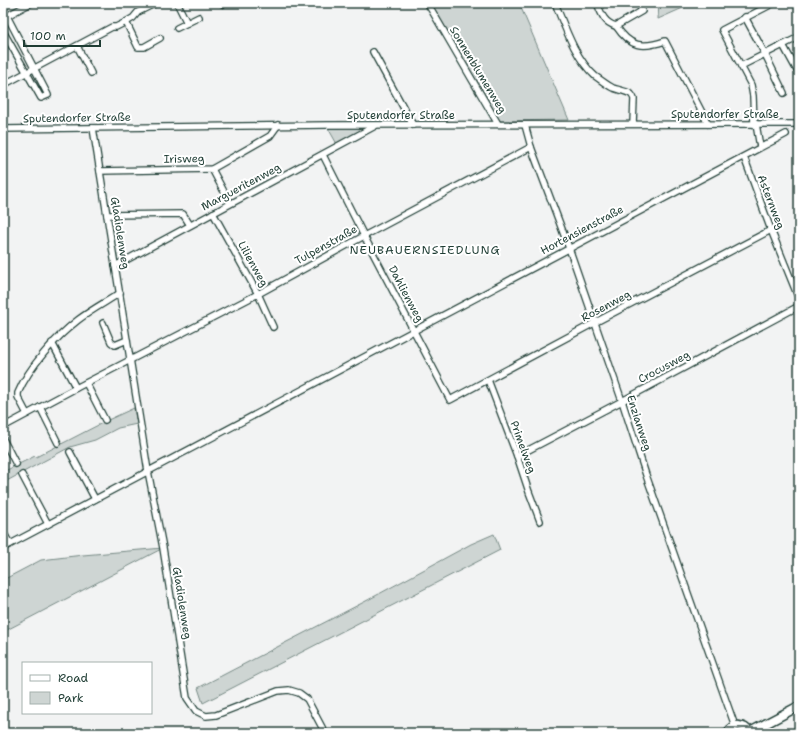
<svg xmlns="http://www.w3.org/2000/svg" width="802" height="736" font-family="'Shantell Sans',sans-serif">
<rect width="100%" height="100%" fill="#f2f3f3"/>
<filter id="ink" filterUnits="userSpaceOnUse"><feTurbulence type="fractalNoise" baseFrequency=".025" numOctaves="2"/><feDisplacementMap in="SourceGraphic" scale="8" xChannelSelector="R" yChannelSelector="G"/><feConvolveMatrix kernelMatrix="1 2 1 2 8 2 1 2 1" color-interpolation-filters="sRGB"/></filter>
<g filter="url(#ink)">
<!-- green -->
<g fill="#ced5d3" stroke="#768984">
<polygon points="427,3 519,3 569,120 496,121"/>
<polygon points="659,3 694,3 658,19"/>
<polygon points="328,128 363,128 364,129 364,130 337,144"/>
<polygon points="134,408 137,424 118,428 95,440 70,447 3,483 3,472 35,456 36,457 108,420"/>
<polygon points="494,534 500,550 203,703 198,688 366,601 471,544"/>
<polygon points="163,548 3,632 3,580 41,560 83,555"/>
</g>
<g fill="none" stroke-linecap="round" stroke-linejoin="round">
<!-- street casing -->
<g stroke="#1f3d34" stroke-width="8">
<g id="street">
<polyline points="177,3 187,23"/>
<path d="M555,3c10,24 20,55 40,73 6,4 12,9 18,12 6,2 13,3 18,6 2,2 2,2 3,5l-1,25"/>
<path d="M597,3c4,10 7,20 19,23 14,21 26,23 49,15l43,83"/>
<polyline points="223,4 225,3"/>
<polyline points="428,4 498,124"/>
<polyline points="745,17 765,54 784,93"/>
<polyline points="3,18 31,3"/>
<polyline points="126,22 138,47 144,47 160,38"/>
<polyline points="616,26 642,11 639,3"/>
<polyline points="177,28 199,17"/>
<polyline points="3,31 41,98 48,95 7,16"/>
<polyline points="783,45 799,74"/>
<polyline points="77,46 91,73"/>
<polyline points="373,52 413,125"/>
<polyline points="741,66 799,37"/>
<polyline points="3,85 112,27 116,27 126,22 133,18 138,12 156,3"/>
<polyline points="754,124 753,96 751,85 722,30 774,3"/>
<polyline points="756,124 760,147"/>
<polyline points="525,125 531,147 569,248 622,401 646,475 735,726 736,726"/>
<polyline points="93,128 148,471 163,548 187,698 196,711 206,716 216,715 278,691 289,690 299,693 307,699 325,733"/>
<polyline points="3,129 327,125 799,124"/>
<polyline points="323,155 364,236 450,400 594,323 771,230"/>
<polyline points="744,157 771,230 799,299"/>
<polyline points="212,169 230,203"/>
<polyline points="100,171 212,169 270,136 278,125"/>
<polyline points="213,213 258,294 273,327"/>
<polyline points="107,215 183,214 190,225"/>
<polyline points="115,266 375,126"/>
<polyline points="103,323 111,342 115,345 127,340"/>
<polyline points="52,343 76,388"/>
<polyline points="488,380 517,456 529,492 540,521"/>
<polyline points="86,383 105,420"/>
<polyline points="40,407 58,443"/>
<path d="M27,414l-9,-17v-4c11,-26 38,-56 60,-73 13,-10 28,-18 42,-27"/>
<polyline points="3,427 76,388 258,294 364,236 531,147"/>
<polyline points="3,439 16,464"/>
<polyline points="70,452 95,499"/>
<polyline points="517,456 622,401 799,306"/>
<polyline points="22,475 48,524"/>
<polyline points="3,532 10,544"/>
<polyline points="3,548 786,134"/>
</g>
</g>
<!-- secondary casing -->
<g stroke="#1f3d34" stroke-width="11">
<g id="secondary">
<polyline points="750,732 799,706"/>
<path d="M728,733c6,-10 16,-9 22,0"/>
</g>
</g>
<!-- street -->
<use href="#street" stroke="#fff" stroke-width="5.5"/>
<!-- secondary -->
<use href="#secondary" stroke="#fff" stroke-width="8"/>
</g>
</g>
<g text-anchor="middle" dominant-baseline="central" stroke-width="4" stroke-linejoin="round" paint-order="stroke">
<!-- street labels -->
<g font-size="11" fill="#1f3d34" stroke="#fff">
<text transform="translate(478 70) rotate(59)">Sonnenblumenweg</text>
<text x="725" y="114">Sputendorfer Straße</text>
<text x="401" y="115">Sputendorfer Straße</text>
<text transform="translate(77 118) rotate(-1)">Sputendorfer Straße</text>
<text transform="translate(184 159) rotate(-1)">Irisweg</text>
<text transform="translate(241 187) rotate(-28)">Margueritenweg</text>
<text transform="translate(771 202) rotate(69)">Asternweg</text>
<text transform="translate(582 230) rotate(-28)">Hortensienstraße</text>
<text transform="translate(120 233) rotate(81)">Gladiolenweg</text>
<text transform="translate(326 245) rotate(-29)">Tulpenstraße</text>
<text transform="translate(253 264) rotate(61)">Lilienweg</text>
<text transform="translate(406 294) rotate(62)">Dahlienweg</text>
<text transform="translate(606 306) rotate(-28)">Rosenweg</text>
<text transform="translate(664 367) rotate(-28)">Crocusweg</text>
<text transform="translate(639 423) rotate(72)">Enzianweg</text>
<text transform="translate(523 447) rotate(70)">Primelweg</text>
<text transform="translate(182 603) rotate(81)">Gladiolenweg</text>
</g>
<!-- neighbourhood labels -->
<g font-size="12" letter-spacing="1" fill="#1f3d34" stroke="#fff">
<text x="425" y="250">NEUBAUERNSIEDLUNG</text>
</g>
</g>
<!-- margin -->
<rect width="802" height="736" fill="none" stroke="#fff" stroke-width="16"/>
<rect x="8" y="8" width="786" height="720" fill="none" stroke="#1f3d34" stroke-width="1.5" filter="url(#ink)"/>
<!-- legend -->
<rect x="22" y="662" width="130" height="52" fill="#ffffff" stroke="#a5b1ae"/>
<rect x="30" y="675" width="20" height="6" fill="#ffffff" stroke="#a5b1ae"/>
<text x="58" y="682" font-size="12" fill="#1f3d34">Road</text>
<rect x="30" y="692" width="20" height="12" fill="#ced5d3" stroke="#a5b1ae"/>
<text x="58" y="702" font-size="12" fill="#1f3d34">Park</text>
<!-- scale -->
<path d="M24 40v6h76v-6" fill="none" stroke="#1f3d34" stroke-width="2"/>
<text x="30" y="40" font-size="12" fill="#1f3d34" stroke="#ffffff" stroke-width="3" paint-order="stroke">100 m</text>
</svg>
